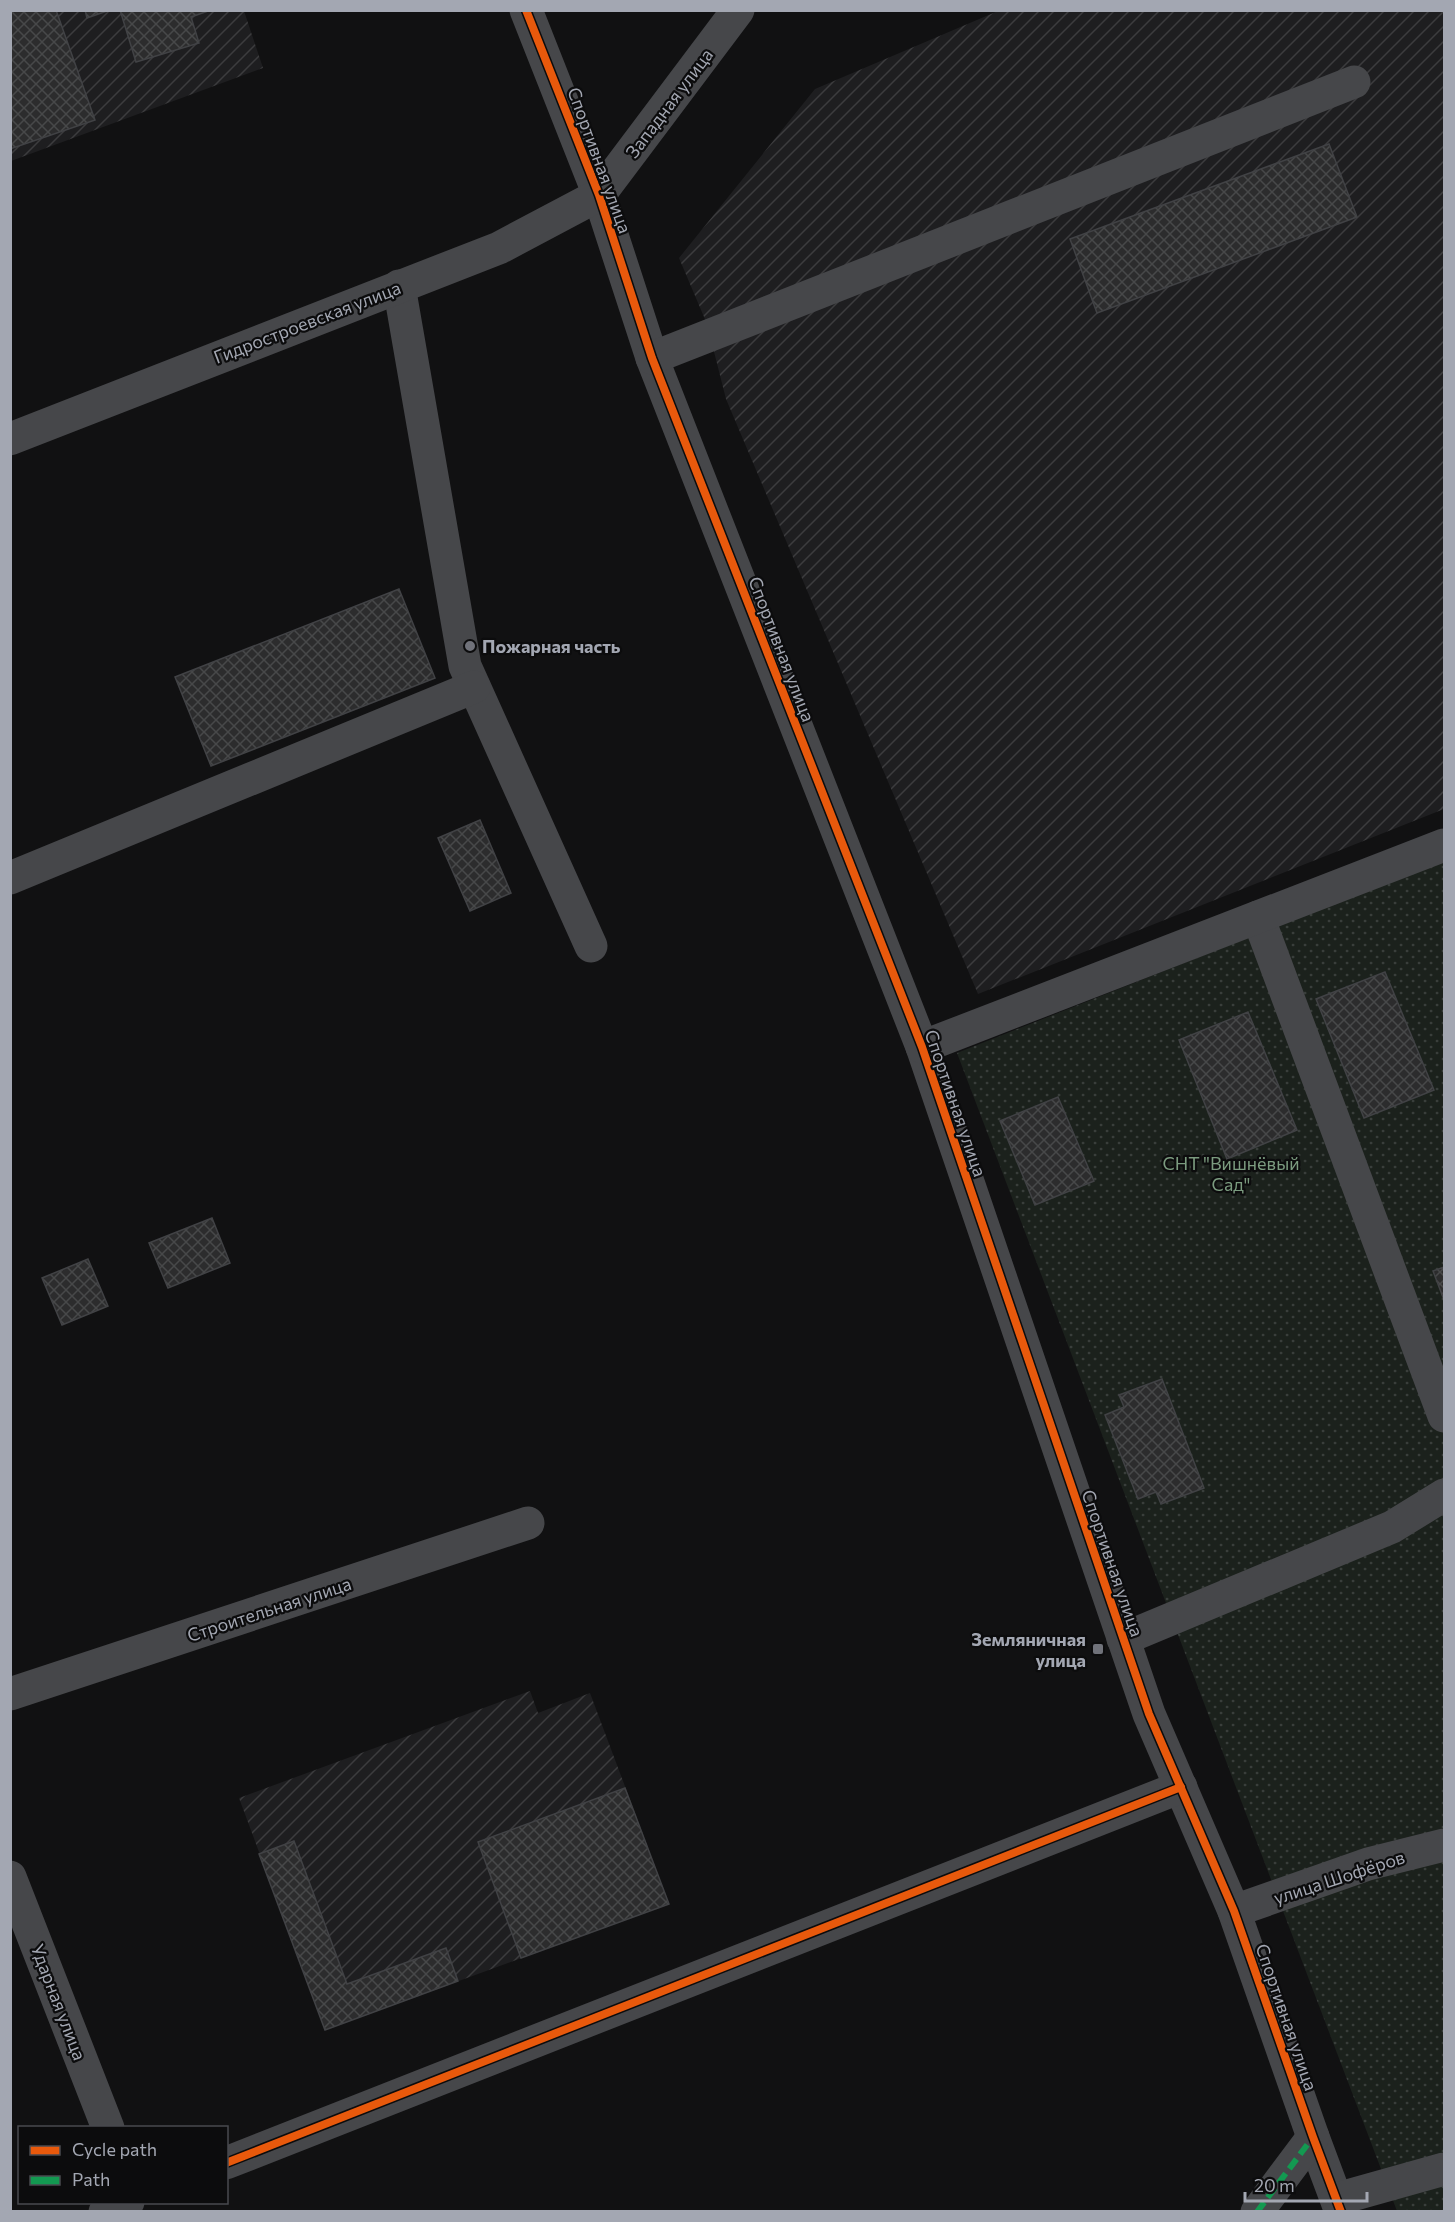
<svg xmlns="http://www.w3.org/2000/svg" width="1455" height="2222" font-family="Commissioner,sans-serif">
<defs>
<pattern id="industrial-furrows" width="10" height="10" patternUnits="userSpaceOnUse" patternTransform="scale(1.5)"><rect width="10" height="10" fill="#1e1e20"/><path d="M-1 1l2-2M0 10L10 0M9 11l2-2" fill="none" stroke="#3c3c3e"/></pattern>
<pattern id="garden-dots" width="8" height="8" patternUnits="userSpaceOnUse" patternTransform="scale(1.5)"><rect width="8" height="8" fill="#1b211c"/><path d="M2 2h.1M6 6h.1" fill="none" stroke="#393e3b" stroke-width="1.8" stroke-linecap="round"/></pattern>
<pattern id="building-cross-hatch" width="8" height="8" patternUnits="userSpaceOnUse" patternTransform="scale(1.5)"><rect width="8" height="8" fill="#2c2c2d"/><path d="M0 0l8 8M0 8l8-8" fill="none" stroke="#474849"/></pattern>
</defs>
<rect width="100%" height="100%" fill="#111112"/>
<!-- industrial -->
<g fill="url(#industrial-furrows)">
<polygon points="11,11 244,11 263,68 11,161"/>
<polygon points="998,11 1444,11 1444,809 978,994 726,399 707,324 679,258 815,89"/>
<polygon points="530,1691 538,1713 590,1693 669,1904 325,2030 239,1798"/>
</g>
<!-- garden -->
<polygon fill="url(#garden-dots)" points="1444,860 1444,2211 1397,2211 957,1053"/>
<!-- building -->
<g fill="url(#building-cross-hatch)" stroke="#414245" stroke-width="1.5">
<polygon points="10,10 56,10 95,120 10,149"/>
<polygon points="85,10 110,10 87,18"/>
<polygon points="120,10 211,10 191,17 199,43 136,62"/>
<polygon points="1329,144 1357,217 1097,313 1070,239"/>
<polygon points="399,589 435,678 211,766 175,677"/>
<polygon points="480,820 511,893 470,911 438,838"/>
<polygon points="1385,972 1434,1090 1364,1118 1316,999"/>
<polygon points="1248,1012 1297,1130 1227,1159 1179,1040"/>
<polygon points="1058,1097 1094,1181 1035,1205 1000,1121"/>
<polygon points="212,1218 230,1263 168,1288 149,1243"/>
<polygon points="88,1259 108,1306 62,1325 42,1278"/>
<polygon points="1444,1267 1444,1300 1433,1271"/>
<polygon points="1162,1379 1204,1488 1161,1504 1156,1492 1138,1499 1105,1415 1124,1407 1119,1395"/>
<polygon points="625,1788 669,1904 521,1958 478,1842"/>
<polygon points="294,1841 347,1984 446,1948 458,1981 325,2030 259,1854"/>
</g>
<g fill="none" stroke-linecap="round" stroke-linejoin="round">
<!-- minor -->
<g stroke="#46474a" stroke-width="33">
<polyline points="526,10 599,195 652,358 922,1047 1149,1714 1234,1911 1313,2137 1341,2212"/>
<polyline points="399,286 465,666 591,946"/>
<polyline points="652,358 1354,82"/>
<polyline points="10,439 499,248 599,195 738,10"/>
<polyline points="10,878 474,687"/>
<polyline points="1258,917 1444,1416"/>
<polyline points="922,1047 1444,845"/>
<polyline points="1123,1639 1392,1527 1444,1495"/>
<polyline points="10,1694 528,1523"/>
<polyline points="10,1877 108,2128"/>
<polyline points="1234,1911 1368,1864 1444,1845"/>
<polyline points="226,2163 1181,1787"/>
<polyline points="1337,2199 1444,2169"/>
<polyline points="105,2212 128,2202"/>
<polyline points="1257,2212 1313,2137"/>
</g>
<!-- quiet -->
<polyline stroke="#139951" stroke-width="6" stroke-dasharray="12 6" stroke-linecap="butt" points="1257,2212 1313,2137"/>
<!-- cycleway casing -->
<g stroke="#0c0c0d" stroke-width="11">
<g id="cycleway">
<polyline points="526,10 599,195 652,358 922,1047 1149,1714 1234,1911 1313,2137 1341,2212"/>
<polyline points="226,2163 1181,1787"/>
</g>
</g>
<!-- cycleway -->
<use href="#cycleway" stroke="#e8590c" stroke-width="8"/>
</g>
<!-- markers -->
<g fill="#70727a" stroke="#0c0c0d" stroke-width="2">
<circle cx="470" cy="646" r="6"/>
<rect x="1092" y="1643" width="12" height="12" rx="3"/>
</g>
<g text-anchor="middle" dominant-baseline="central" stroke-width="4.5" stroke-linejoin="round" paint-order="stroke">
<!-- street labels -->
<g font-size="18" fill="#a3a7b2" stroke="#0c0c0d">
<text transform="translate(669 103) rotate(-53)">Западная улица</text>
<text transform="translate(600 160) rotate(70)">Спортивная улица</text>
<text transform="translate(307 322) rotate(-21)">Гидростроевская улица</text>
<text transform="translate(782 649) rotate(69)">Спортивная улица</text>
<text transform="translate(956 1103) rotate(71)">Спортивная улица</text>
<text transform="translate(1113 1563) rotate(71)">Спортивная улица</text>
<text transform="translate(269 1609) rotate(-18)">Строительная улица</text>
<text transform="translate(1339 1877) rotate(-18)">улица Шофёров</text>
<text transform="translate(59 2002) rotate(69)">Ударная улица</text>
<text transform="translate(1287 2017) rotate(71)">Спортивная улица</text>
</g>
<!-- poi labels -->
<g font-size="18" font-weight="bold" fill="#a3a7b2" stroke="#0c0c0d" text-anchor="start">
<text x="482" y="646">Пожарная часть</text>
<text x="1086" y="1639" text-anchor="end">Земляничная<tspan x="1086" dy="21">улица</tspan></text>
</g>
<!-- park labels -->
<g font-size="18" fill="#7b9b7f" stroke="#0c0c0d">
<text x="1231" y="1163">СНТ "Вишнёвый<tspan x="1231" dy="21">Сад"</tspan></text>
</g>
</g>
<!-- border -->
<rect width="1455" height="2222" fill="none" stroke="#a3a7b2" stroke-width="24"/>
<!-- legend -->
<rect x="18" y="2126" width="210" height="78" fill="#0c0c0d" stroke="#484a4f" stroke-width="1.5"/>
<rect x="30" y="2146" width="30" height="9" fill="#e8590c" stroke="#484a4f" stroke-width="1.5"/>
<text x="72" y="2156" font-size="18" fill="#a3a7b2">Cycle path</text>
<rect x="30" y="2176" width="30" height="9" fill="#139951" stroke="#484a4f" stroke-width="1.5"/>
<text x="72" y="2186" font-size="18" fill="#a3a7b2">Path</text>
<!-- scale -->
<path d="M1245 2192v9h122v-9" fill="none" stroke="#a3a7b2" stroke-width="3"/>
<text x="1254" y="2192" font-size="18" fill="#a3a7b2" stroke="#0c0c0d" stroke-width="4.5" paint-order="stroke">20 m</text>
</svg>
